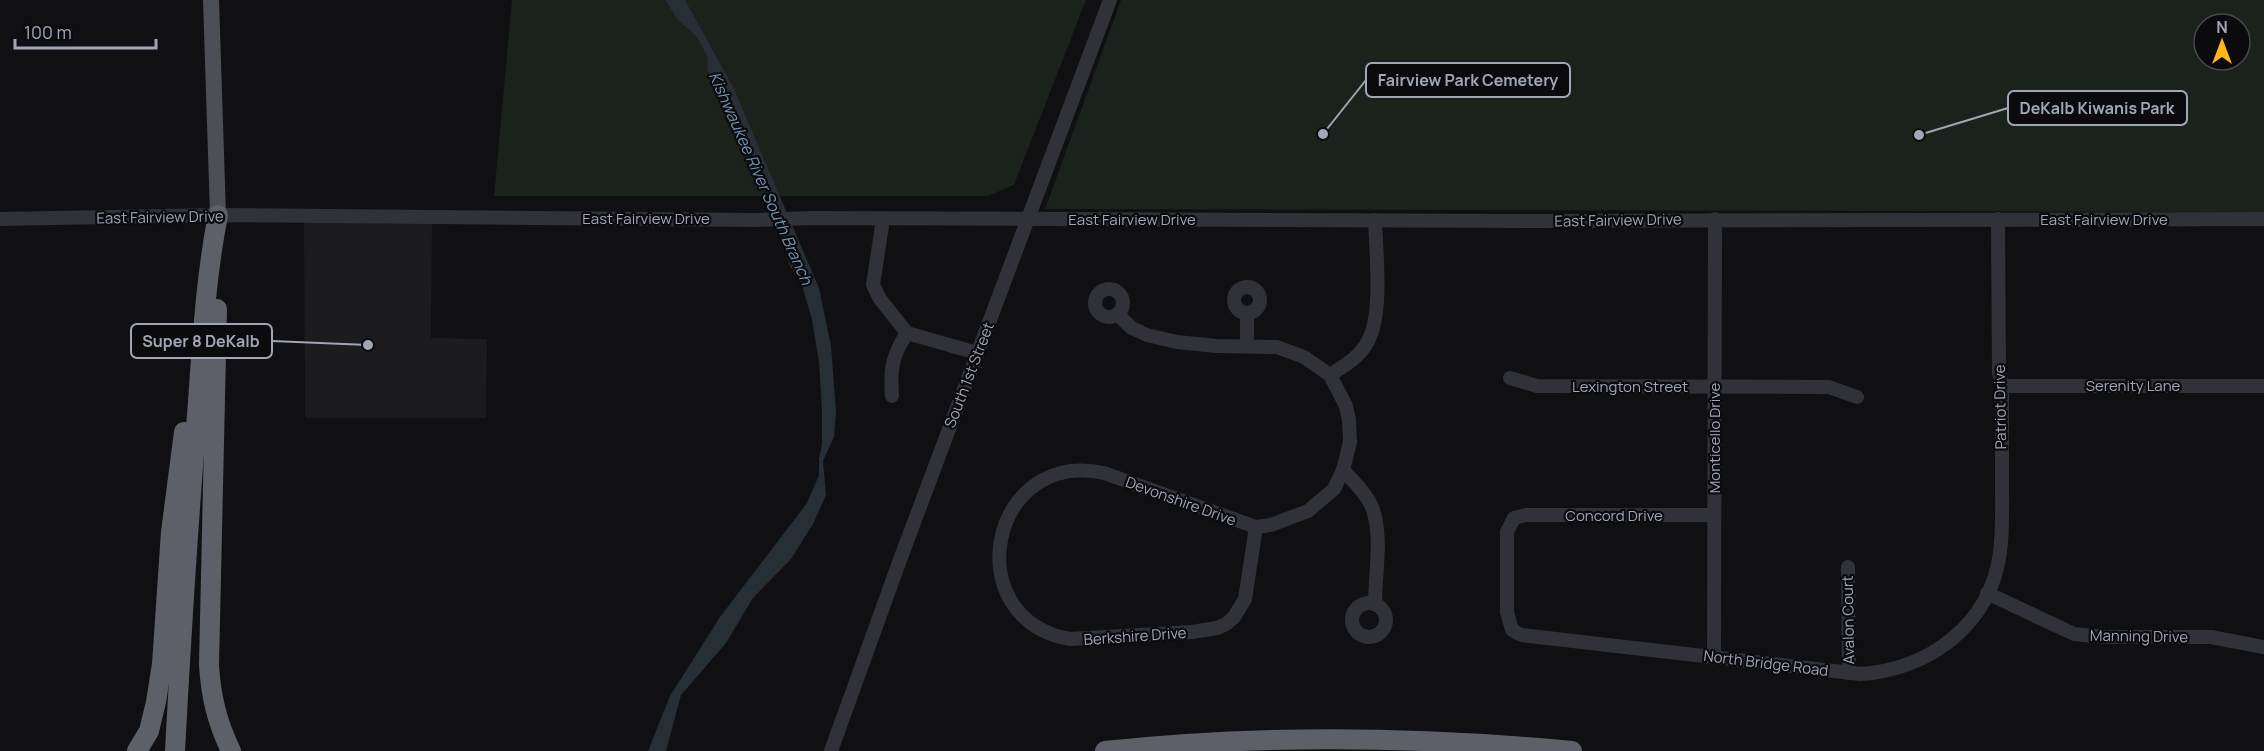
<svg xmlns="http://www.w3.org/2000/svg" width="2264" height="751" font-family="Manrope,sans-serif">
<rect width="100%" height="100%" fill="#101012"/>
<!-- built -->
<polygon fill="#1c1c1f" points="304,221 432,221 431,338 487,339 486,418 305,418"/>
<!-- green -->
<g fill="#1a221b" fill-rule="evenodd">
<polygon points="512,0 1086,0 1014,185 988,196 494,196"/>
<path d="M1121,0h1143v212l-1219,-3zM2204,24h36v36h-36z"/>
</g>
<!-- water -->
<polygon fill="#262f36" points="666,0 685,0 734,89 819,288 831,346 836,411 834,437 823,461 826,495 813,524 791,559 753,598 726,643 681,695 666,751 648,751 670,696 720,617 807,503 819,475 819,459 822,444 822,409 819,362 812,320 802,285 790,266 766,187 728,117 707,69 708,58 697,37 676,18"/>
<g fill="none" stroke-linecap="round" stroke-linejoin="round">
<!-- minor -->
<g stroke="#313237" stroke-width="14">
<polyline points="0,219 218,215 756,220 813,218 1538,221 2264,219"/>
<polyline points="883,219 873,285 880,299 907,333"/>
<circle cx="1247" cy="300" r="13"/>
<circle cx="1109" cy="303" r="14"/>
<path d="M1118,315l14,13 15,7 30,7 39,4 61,1 27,10 26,18 16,31 3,14 1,22 -7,28 -9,19 -26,22 -37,14 -15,2 -152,-54c-115,-25 -148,146 -34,166l122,-7 25,-4 9,-4 8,-7 11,-18 11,-72"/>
<polyline points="1247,346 1247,313"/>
<path d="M1330,375c14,-9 30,-18 38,-34 15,-26 8,-90 7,-121"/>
<polyline points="1510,378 1537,386 1829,387 1857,397"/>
<polyline points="2002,386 2264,386"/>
<path d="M892,396c-2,-27 0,-40 15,-63l70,20"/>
<path d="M1343,470c10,11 23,23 29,37 11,29 3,66 3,97"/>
<path d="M1714,515h-188l-12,3 -7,14v80l5,18 9,5 339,39c69,-4 131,-50 140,-122 3,-22 2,-44 2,-65 0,-34 0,-67 0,-101l-3,-14 -1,-153"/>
<polyline points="1848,567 1849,673"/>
<polyline points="1987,593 2074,634 2106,637 2211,637 2264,647"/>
<circle cx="1369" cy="620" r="17"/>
<polyline points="1714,656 1715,219"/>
<polyline points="831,751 901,557 1110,0"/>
</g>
<!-- major -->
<polyline stroke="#4d4f56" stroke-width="16" points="211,0 218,215"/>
<!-- highway -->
<g stroke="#5d6069" stroke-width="20">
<path d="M217,309l-8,356c2,32 8,57 22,86"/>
<polyline points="137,751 149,731 156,702 162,664 171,532 184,432"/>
<path d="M175,751c6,-112 13,-224 22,-336 5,-67 8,-134 21,-200"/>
<path d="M1105,751c157,-17 310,-15 467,0"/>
</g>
</g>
<g text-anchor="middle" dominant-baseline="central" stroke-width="4.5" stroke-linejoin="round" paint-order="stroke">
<!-- street labels -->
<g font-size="15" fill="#a0a6b4" stroke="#0b0b0d">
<text transform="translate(160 217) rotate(-1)">East Fairview Drive</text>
<text x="646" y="218">East Fairview Drive</text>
<text x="1132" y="219">East Fairview Drive</text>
<text x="2104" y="219">East Fairview Drive</text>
<text transform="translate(1618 220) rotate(-1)">East Fairview Drive</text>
<text transform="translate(969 375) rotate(-69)">South 1st Street</text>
<text x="2133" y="385">Serenity Lane</text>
<text x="1630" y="386">Lexington Street</text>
<text transform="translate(2000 407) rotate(-91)">Patriot Drive</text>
<text transform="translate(1714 438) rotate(-90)">Monticello Drive</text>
<text transform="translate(1181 501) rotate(20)">Devonshire Drive</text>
<text x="1614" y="515">Concord Drive</text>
<text transform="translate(1848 620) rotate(-91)">Avalon Court</text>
<text transform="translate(1135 636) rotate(-4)">Berkshire Drive</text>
<text transform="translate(2139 636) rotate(1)">Manning Drive</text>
<text transform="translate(1766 663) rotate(7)">North Bridge Road</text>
</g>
<!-- water labels -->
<g font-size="16" font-style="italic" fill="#7394b3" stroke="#0b0b0d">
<text transform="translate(761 178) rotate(66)">Kishwaukee River South Branch</text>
</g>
</g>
<!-- callouts -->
<path fill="none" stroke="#a0a6b4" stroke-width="2" d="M1323 134L1366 80M1919 135L2008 108M368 345L272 341"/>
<g fill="#a0a6b4" stroke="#0b0b0d" stroke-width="2">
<circle cx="1323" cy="134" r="6"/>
<circle cx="1919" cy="135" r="6"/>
<circle cx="368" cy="345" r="6"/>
</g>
<g fill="#0b0b0d" stroke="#a0a6b4" stroke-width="2">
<rect x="1366" y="63" width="204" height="34" rx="6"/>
<rect x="2008" y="91" width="179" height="34" rx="6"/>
<rect x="131" y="324" width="141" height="34" rx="6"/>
</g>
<g font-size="16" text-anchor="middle" font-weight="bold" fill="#a0a6b4">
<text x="1468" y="86">Fairview Park Cemetery</text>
<text x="2097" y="114">DeKalb Kiwanis Park</text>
<text x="201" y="347">Super 8 DeKalb</text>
</g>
<!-- north arrow -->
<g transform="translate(2222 42)"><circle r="28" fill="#0b0b0d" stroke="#474950" stroke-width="1.5"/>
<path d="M0-4.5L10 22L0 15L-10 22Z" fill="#ffb61b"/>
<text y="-9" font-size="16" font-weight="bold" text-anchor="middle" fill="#a0a6b4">N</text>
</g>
<!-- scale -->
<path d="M15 39v9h141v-9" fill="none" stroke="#a0a6b4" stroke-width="3"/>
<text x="24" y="39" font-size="18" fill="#a0a6b4" stroke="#0b0b0d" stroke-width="4.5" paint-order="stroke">100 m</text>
</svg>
